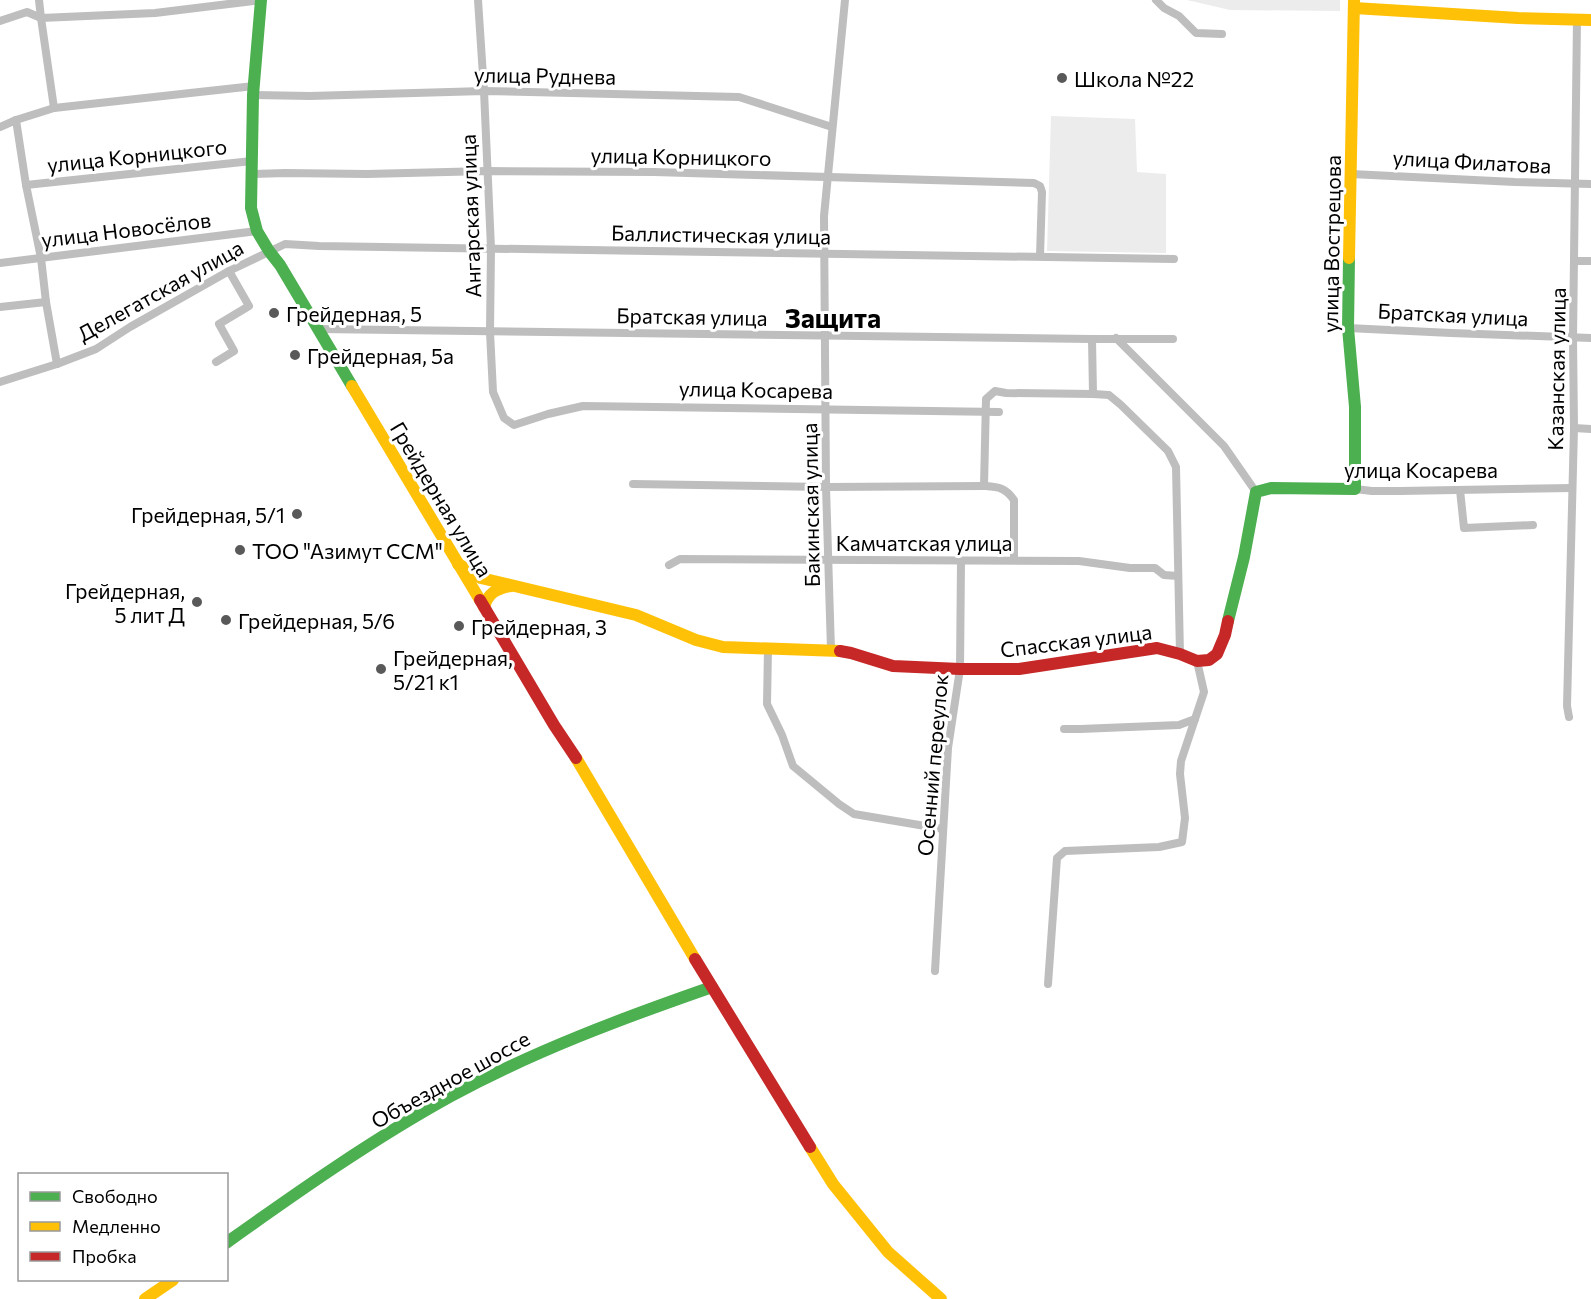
<svg xmlns="http://www.w3.org/2000/svg" width="1591" height="1299" font-family="Commissioner,sans-serif">
<rect width="100%" height="100%" fill="#fff"/>
<!-- green -->
<g fill="#ececec">
<polygon points="1187,0 1340,0 1340,11 1230,10"/>
<polygon points="1051,116 1135,119 1137,172 1166,174 1166,253 1047,251"/>
</g>
<g fill="none" stroke-linecap="round" stroke-linejoin="round">
<!-- street -->
<g stroke="#bebebe" stroke-width="8">
<polyline points="39,0 41,18 54,108"/>
<polyline points="478,0 484,91 491,248 490,332 493,392 504,418 514,425 548,414 583,406 999,412"/>
<polyline points="1156,0 1164,8 1179,16 1196,33 1222,34"/>
<polyline points="0,21 27,12 41,18 155,13 261,0"/>
<polyline points="253,95 310,96 484,91 739,97 832,127"/>
<polyline points="16,120 26,185 41,258 46,302 57,364"/>
<polyline points="0,127 16,120 54,108 254,86"/>
<polyline points="251,174 285,173 367,174 487,171 654,172 1034,183 1040,186 1042,192 1040,256"/>
<polyline points="1351,174 1515,182 1591,184"/>
<polyline points="26,185 252,161"/>
<polyline points="1575,261 1591,261"/>
<polyline points="0,263 257,231"/>
<polyline points="0,307 46,302"/>
<polyline points="1348,328 1451,333 1591,338"/>
<polyline points="318,329 1092,339 1173,339"/>
<polyline points="1116,338 1224,446 1256,492"/>
<polyline points="1092,339 1093,394 1109,395 1121,405 1168,451 1176,467 1180,654"/>
<polyline points="216,362 234,351 219,324 249,306 229,271"/>
<polyline points="0,382 57,364 96,349 130,327 229,271 285,244 319,246 1174,259"/>
<polyline points="1574,428 1591,429"/>
<path d="M633,484l193,3 158,-1c14,1 21,1 30,14v60"/>
<polyline points="984,486 986,399 995,391 1006,393 1093,394"/>
<polyline points="1355,489 1372,491 1400,491 1572,488"/>
<polyline points="1460,490 1464,528 1533,525"/>
<polyline points="669,565 680,559 1079,561 1130,568 1155,568 1164,575 1178,576"/>
<polyline points="768,649 767,704 782,735 793,766 839,804 854,814 943,829"/>
<polyline points="831,650 826,487 824,216 845,0"/>
<polyline points="1569,717 1567,706 1574,428 1573,338 1577,20"/>
<polyline points="1064,729 1080,729 1179,725 1195,719"/>
<polyline points="935,971 948,748 960,669 961,561"/>
<polyline points="1048,984 1057,858 1065,851 1159,847 1182,842 1185,818 1180,774 1181,761 1204,692 1197,661"/>
</g>
<!-- fast -->
<g stroke="#4caf50" stroke-width="12">
<polyline points="261,0 253,95 251,208 257,231 269,251 280,265 352,386"/>
<polyline points="1228,621 1244,557 1256,492 1271,488 1355,489 1355,407 1348,328 1349,258"/>
<path d="M226,1243c73,-52 147,-104 225,-147 83,-45 172,-78 261,-109"/>
</g>
<!-- slow -->
<g stroke="#ffc107" stroke-width="12">
<polyline points="1354,8 1518,18 1591,20"/>
<polyline points="1349,258 1354,0"/>
<polyline points="352,386 480,600"/>
<polyline points="458,564 481,578 636,615 696,640 723,647 840,651"/>
<path d="M484,607c4,-14 13,-19 27,-21"/>
<polyline points="576,758 695,959"/>
<polyline points="810,1147 833,1184 888,1252 941,1299"/>
<polyline points="145,1299 173,1280"/>
</g>
<!-- jam -->
<g stroke="#c62828" stroke-width="12">
<polyline points="480,600 554,725 576,758"/>
<polyline points="840,651 851,653 893,666 960,669 1019,669 1157,648 1180,654 1197,661 1209,660 1217,654 1225,635 1228,621"/>
<polyline points="695,959 810,1147"/>
</g>
</g>
<!-- markers -->
<g fill="#595959" stroke="#fff" stroke-width="2">
<circle cx="1062" cy="78" r="6"/>
<circle cx="274" cy="313" r="6"/>
<circle cx="295" cy="355" r="6"/>
<circle cx="297" cy="514" r="6"/>
<circle cx="240" cy="550" r="6"/>
<circle cx="197" cy="602" r="6"/>
<circle cx="226" cy="620" r="6"/>
<circle cx="459" cy="626" r="6"/>
<circle cx="381" cy="669" r="6"/>
</g>
<g text-anchor="middle" dominant-baseline="central" stroke-width="6" stroke-linejoin="round" paint-order="stroke">
<!-- street labels -->
<g font-size="21" fill="#000" stroke="#fff">
<text transform="translate(545 75) rotate(1)">улица Руднева</text>
<text transform="translate(137 155) rotate(-6)">улица Корницкого</text>
<text transform="translate(681 156) rotate(1)">улица Корницкого</text>
<text transform="translate(1472 161) rotate(3)">улица Филатова</text>
<text transform="translate(470 216) rotate(-92)">Ангарская улица</text>
<text transform="translate(126 229) rotate(-7)">улица Новосёлов</text>
<text transform="translate(721 234) rotate(1)">Баллистическая улица</text>
<text transform="translate(1331 244) rotate(-89)">улица Вострецова</text>
<text transform="translate(160 290) rotate(-29)">Делегатская улица</text>
<text transform="translate(1453 314) rotate(3)">Братская улица</text>
<text transform="translate(692 316) rotate(1)">Братская улица</text>
<text transform="translate(1556 369) rotate(-89)">Казанская улица</text>
<text transform="translate(756 389) rotate(1)">улица Косарева</text>
<text x="1421" y="469">улица Косарева</text>
<text transform="translate(442 499) rotate(59)">Грейдерная улица</text>
<text transform="translate(810 505) rotate(-91)">Бакинская улица</text>
<text x="924" y="542">Камчатская улица</text>
<text transform="translate(1076 640) rotate(-7)">Спасская улица</text>
<text transform="translate(932 765) rotate(-85)">Осенний переулок</text>
<text transform="translate(450 1079) rotate(-29)">Объездное шоссе</text>
</g>
<!-- poi labels -->
<g font-size="21" fill="#000" stroke="#fff" text-anchor="start">
<text x="1074" y="78">Школа №22</text>
<text x="286" y="313">Грейдерная, 5</text>
<text x="307" y="355">Грейдерная, 5а</text>
<text x="285" y="514" text-anchor="end">Грейдерная, 5/1</text>
<text x="252" y="550">ТОО "Азимут ССМ"</text>
<text x="185" y="590" text-anchor="end">Грейдерная,<tspan x="185" dy="24">5 лит Д</tspan></text>
<text x="238" y="620">Грейдерная, 5/6</text>
<text x="471" y="626">Грейдерная, 3</text>
<text x="393" y="657">Грейдерная,<tspan x="393" dy="24">5/21 к1</tspan></text>
</g>
<!-- district labels -->
<g font-size="27" font-weight="bold" fill="#000" stroke="#fff">
<text x="833" y="317">Защита</text>
</g>
</g>
<!-- legend -->
<rect x="18" y="1173" width="210" height="108" fill="#ffffff" stroke="#999999" stroke-width="1.5"/>
<rect x="30" y="1192" width="30" height="9" fill="#4caf50" stroke="#999999" stroke-width="1.5"/>
<text x="72" y="1203" font-size="18" fill="#000000">Свободно</text>
<rect x="30" y="1222" width="30" height="9" fill="#ffc107" stroke="#999999" stroke-width="1.5"/>
<text x="72" y="1233" font-size="18" fill="#000000">Медленно</text>
<rect x="30" y="1252" width="30" height="9" fill="#c62828" stroke="#999999" stroke-width="1.5"/>
<text x="72" y="1263" font-size="18" fill="#000000">Пробка</text>
</svg>
